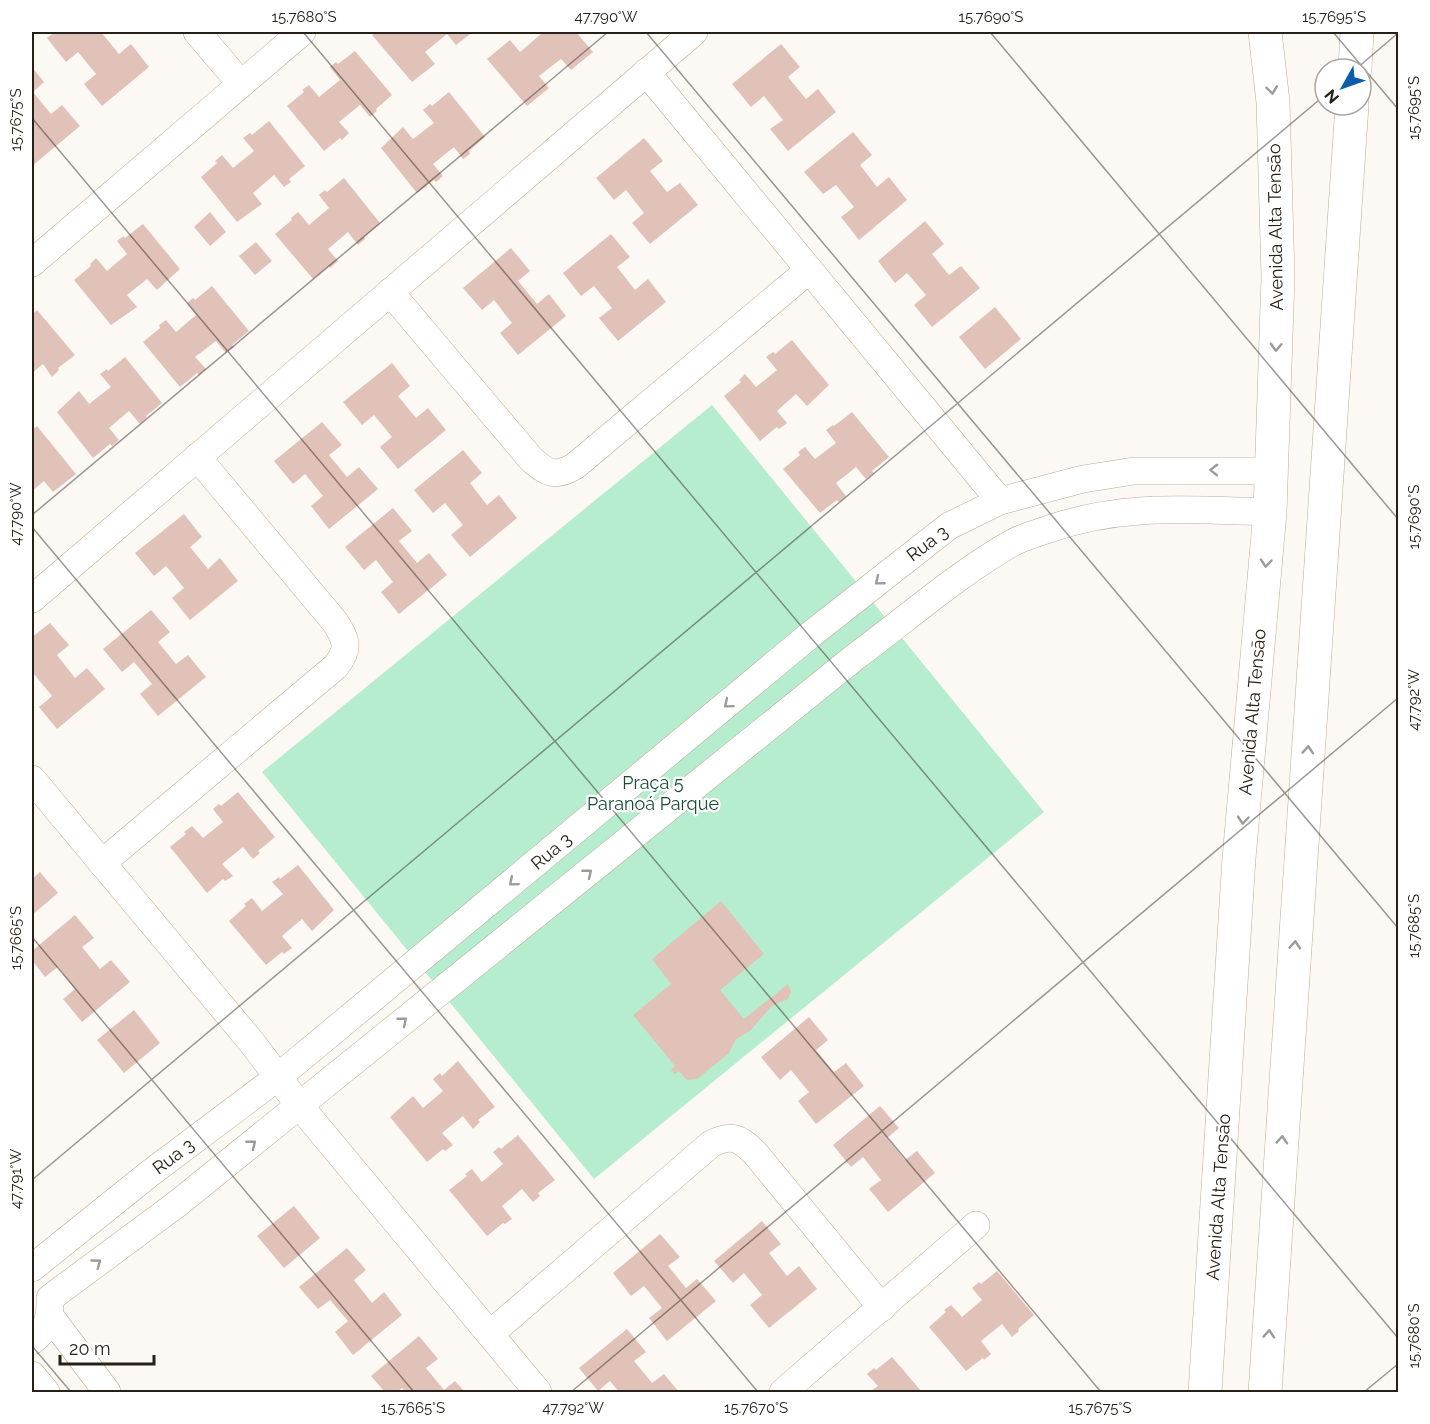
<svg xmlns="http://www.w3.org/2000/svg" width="1430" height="1424" font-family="Raleway,sans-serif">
<rect width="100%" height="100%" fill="#fcf9f4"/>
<!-- green -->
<polygon fill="#b7edcf" points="712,405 1044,812 594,1179 262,772"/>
<!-- building -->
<g fill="#e1c2b8">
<polygon points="55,32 101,32 119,54 131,44 149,67 102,106 84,84 96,74 78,52 66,62 47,38"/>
<polygon points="376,32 473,32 456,45 447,34 425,52 435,64 412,82 372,35"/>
<polygon points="539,32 576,32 593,52 571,70 561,59 539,76 549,88 527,106 487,59 510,40 520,52 541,34"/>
<polygon points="781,44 800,67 788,77 806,99 818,89 836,112 788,151 770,129 783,120 764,96 751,107 732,84"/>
<polygon points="355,51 392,95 376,109 377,111 370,117 360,105 339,122 349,133 342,140 340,138 324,151 287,106 304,92 302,90 309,85 319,97 340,80 330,67 336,62 338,64"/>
<polygon points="32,67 44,82 33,92 51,114 62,105 80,126 32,166"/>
<polygon points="449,92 485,137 469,151 470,154 463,159 454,147 433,164 443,176 436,182 434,180 417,193 381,148 403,127 413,139 434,123 423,110 430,104 432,106"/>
<polygon points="269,121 305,166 289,179 291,182 284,187 274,175 253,193 262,204 237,222 201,177 217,163 215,161 222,155 233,168 254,151 243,138 250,133 252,135"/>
<polygon points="853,132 872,155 860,165 877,187 889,177 907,200 859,240 841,217 854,207 836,185 823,194 804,172"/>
<polygon points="644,138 663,161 650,171 667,192 680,183 698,205 650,244 632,223 644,213 626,190 614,200 596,178"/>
<polygon points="344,178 380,223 364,237 365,239 358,245 348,232 328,249 338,261 330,268 329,266 313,279 275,234 292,220 291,218 298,212 309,225 329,208 319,195 325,190 327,192"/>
<polygon points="210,212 226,232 210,246 194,227"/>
<polygon points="925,221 944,244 932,254 949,275 961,266 980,288 932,327 914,305 926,295 907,273 895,283 878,261"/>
<polygon points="143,224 180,269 157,290 147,279 127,295 137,307 111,325 74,280 91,266 90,264 96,258 107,271 127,254 117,241 124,236 125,238"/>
<polygon points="611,234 630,257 617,267 635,290 648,279 666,302 618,341 599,318 612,308 594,286 581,296 563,273"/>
<polygon points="256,242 272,261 255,275 239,256"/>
<polygon points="511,248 530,271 518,281 537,304 549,294 566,316 518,355 500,333 512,323 494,300 482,310 463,288"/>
<polygon points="212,286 249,331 232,345 234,347 226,353 216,341 195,357 206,369 199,375 197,373 180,387 143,342 160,328 159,325 166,320 176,332 196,315 187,303 193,298 195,300"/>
<polygon points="995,307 1021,339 985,369 959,337"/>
<polygon points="37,310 75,355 58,368 59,370 52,377 43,364 32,373 32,315"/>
<polygon points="792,340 829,385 807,406 796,394 777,411 787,423 779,429 777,427 760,441 724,396 741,382 739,380 745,374 756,387 777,370 766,357 773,352 775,354"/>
<polygon points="125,357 162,403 146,416 147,417 140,424 129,411 109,428 119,440 112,446 110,444 93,458 57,412 79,391 89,404 111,387 100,374 107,369 108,371"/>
<polygon points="392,363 410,386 398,396 416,418 428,408 446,430 398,469 380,447 392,437 374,415 362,425 343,402"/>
<polygon points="852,412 889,457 872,471 874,473 866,479 856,467 836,483 846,496 839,502 837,500 820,513 783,469 800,455 798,452 805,447 815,459 836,443 826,430 833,425 834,426"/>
<polygon points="322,422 342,445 329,455 347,477 359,467 378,489 329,529 311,506 323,496 305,474 293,484 274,461"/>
<polygon points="37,426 76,474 53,492 44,481 32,491 32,430"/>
<polygon points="463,450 482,473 470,483 487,505 499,495 517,518 470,557 451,535 463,525 445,503 433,513 414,490"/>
<polygon points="393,508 412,531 399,541 417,563 429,553 447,575 399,614 381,592 393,582 376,560 364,570 345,547"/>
<polygon points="184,514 202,537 190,547 208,569 220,558 238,581 190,620 172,598 184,588 166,566 154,576 135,553"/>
<polygon points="151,610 170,632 158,642 176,664 188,655 206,677 158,716 140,694 152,684 134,662 122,672 103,649"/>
<polygon points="50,623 69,645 57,655 75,678 87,668 105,689 57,729 39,707 52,696 34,674 32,676 32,637"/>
<polygon points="238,792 275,837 258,851 260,853 253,859 243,847 222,864 233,876 225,881 223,879 207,893 170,847 186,834 184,832 192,826 203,838 223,822 213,809 219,804 221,806"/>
<polygon points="298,865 334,910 312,931 302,919 282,936 292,948 284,954 282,952 266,965 229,921 246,906 244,904 252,898 262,911 283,894 272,882 279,877 280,879"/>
<polygon points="40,872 58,893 32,915 32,879"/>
<polygon points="721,901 764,954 720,990 744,1019 788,984 791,992 788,999 772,1006 750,1031 736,1039 729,1053 697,1079 689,1080 686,1079 679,1071 675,1074 671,1070 675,1066 633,1015 671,984 652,959"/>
<polygon points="75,915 94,938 82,947 100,969 111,960 130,982 82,1022 63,999 75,989 58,967 45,977 32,960 32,951"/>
<polygon points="134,1010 160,1043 124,1073 97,1040"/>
<polygon points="809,1017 828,1040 816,1050 834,1072 846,1063 864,1086 816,1124 798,1101 809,1092 791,1070 780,1080 761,1057"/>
<polygon points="458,1061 495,1107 478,1120 480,1122 473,1129 463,1116 442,1133 453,1145 445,1151 443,1149 427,1162 390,1117 413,1096 423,1108 443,1091 433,1079 440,1073 442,1076"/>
<polygon points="880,1106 899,1128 887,1138 905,1160 917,1151 935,1173 888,1212 869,1189 881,1180 863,1157 851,1167 833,1145"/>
<polygon points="518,1135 555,1180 538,1193 540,1196 533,1202 522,1189 502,1206 512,1219 505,1224 503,1223 487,1236 449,1190 467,1176 465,1174 472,1169 482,1182 503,1164 493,1152 499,1147 501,1149"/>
<polygon points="294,1206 320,1238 284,1268 257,1236"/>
<polygon points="762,1221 781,1244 769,1253 787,1276 799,1266 817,1289 769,1328 750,1305 762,1295 744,1273 733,1283 714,1261"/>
<polygon points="660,1234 680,1257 668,1266 686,1288 697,1279 716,1301 667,1341 649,1318 662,1308 644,1286 631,1296 613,1273"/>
<polygon points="347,1248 366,1270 354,1280 372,1303 384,1292 402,1315 353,1355 335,1332 348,1321 330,1300 318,1309 299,1287"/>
<polygon points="997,1271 1034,1315 1018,1329 1019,1331 1012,1337 1002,1324 981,1341 991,1354 984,1360 983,1358 966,1371 929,1327 946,1312 944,1310 951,1305 962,1317 982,1300 972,1288 979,1282 981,1284"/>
<polygon points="627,1329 646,1352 634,1361 652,1383 664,1374 679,1392 619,1392 610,1381 598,1391 579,1368"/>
<polygon points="419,1336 438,1359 426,1368 444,1390 455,1381 465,1392 405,1392 402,1388 397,1392 385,1392 371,1376"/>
<polygon points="892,1357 922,1392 869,1392 878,1386 867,1374 874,1368 876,1370"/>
</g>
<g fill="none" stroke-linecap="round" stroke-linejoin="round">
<!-- street casing -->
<g stroke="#bcac94" stroke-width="28">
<g id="street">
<polyline points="197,32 241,84"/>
<polyline points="646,72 1000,501"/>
<polyline points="32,263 302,32"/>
<path d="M390,292l141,167c16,14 24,19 44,7l234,-196"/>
<polyline points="32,599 694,32"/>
<polyline points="32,779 253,1044 299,1105 538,1392"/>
<path d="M102,863l233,-196c15,-18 12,-26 0,-45l-138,-165"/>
<polyline points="32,1268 149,1174 278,1077 810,635 949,526 1000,501 1083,479 1134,471 1272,471"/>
<path d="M50,1298l127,-94 678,-547c50,-37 105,-85 159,-115 11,-6 24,-9 35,-13 74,-26 144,-19 221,-17"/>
<polyline points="50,1316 107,1392"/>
<path d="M490,1334l221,-190c20,-10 28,-7 44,9l127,155"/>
<path d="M32,1341c15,-12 18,-21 18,-40"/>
<polyline points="32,1375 46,1392"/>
<polyline points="783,1392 976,1225"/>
</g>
</g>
<!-- secondary casing -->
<g stroke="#bcac94" stroke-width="34">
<g id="secondary">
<polyline points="1355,69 1357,32"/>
<polyline points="1205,1392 1239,858 1270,512 1278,277 1273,102 1265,32"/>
<polyline points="1265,1392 1352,105"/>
</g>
</g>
<!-- street -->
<use href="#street" stroke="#fff" stroke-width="27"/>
<!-- secondary -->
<use href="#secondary" stroke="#fff" stroke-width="33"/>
</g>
<!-- one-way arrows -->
<defs><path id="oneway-chevron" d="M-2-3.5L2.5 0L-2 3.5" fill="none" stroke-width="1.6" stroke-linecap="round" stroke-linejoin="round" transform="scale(1.5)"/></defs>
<g stroke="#9d9b97">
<use href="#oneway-chevron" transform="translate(1272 90) rotate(83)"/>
<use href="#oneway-chevron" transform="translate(1276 347) rotate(92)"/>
<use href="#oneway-chevron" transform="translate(1214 470) rotate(-179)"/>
<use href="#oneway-chevron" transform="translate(1266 563) rotate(95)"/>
<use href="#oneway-chevron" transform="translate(879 581) rotate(141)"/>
<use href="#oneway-chevron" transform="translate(728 704) rotate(140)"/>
<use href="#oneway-chevron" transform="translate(1308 750) rotate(-86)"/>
<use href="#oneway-chevron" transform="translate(1243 820) rotate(95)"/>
<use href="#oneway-chevron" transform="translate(588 873) rotate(-39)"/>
<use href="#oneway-chevron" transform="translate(513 882) rotate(140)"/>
<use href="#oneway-chevron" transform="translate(1295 945) rotate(-86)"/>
<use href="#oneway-chevron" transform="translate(403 1021) rotate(-39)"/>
<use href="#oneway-chevron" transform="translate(1282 1140) rotate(-86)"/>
<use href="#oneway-chevron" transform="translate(252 1144) rotate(-39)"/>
<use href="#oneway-chevron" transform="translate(97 1263) rotate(-36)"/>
<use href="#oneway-chevron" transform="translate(1269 1334) rotate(-86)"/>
</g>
<!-- ticks -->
<path fill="none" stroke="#262017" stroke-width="1.5" stroke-opacity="0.45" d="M303,32l1095,1306M646,32l752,896M990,32l408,487M1333,32l65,77M1356,69l42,-36M32,118l1069,1274M32,515l576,-483M32,527l726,865M32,937l382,455M32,1180l1293,-1085M32,1346l39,46M571,1392l827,-694M1364,1392l34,-28"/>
<g text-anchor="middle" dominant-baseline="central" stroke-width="4.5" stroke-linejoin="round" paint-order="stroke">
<!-- street labels -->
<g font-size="18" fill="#262017" stroke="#fff">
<text transform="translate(1275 227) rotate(-91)">Avenida Alta Tensāo</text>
<text transform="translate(927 543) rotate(-37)">Rua 3</text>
<text transform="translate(1252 712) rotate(-85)">Avenida Alta Tensāo</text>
<text transform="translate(551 851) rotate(-40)">Rua 3</text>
<text transform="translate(173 1156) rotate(-37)">Rua 3</text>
<text transform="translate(1218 1197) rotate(-86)">Avenida Alta Tensāo</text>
</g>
<!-- park labels -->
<g font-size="18" fill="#184b34" stroke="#fff">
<text x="653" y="782">Praça 5<tspan x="653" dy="21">Paranoá Parque</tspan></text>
</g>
</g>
<!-- border -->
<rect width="1430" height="1424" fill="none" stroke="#ffffff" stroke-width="66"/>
<!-- north arrow -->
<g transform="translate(1343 87) rotate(230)"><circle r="28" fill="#ffffff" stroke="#a8a6a2" stroke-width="1.5"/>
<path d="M0-4.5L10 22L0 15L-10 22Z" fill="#0b5dac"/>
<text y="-9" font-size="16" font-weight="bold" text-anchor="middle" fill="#262017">N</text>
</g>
<!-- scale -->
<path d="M60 1355v9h94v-9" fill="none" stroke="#262017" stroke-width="3"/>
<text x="69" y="1355" font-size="18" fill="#262017" stroke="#ffffff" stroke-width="4.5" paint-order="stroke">20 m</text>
<rect x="33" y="33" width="1364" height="1358" fill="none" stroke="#262017" stroke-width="2"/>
<g font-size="15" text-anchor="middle" fill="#262017">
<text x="304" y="22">15.7680°S</text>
<text x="606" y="22">47.790°W</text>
<text x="991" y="22">15.7690°S</text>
<text x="1334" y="22">15.7695°S</text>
<text transform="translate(1414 108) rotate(-90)" y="5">15.7695°S</text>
<text transform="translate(16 120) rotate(-90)" y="5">15.7675°S</text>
<text transform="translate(16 514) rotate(-90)" y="5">47.790°W</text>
<text transform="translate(1414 517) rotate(-90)" y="5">15.7690°S</text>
<text transform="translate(1414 700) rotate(-90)" y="5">47.792°W</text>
<text transform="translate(1414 926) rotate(-90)" y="5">15.7685°S</text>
<text transform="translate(16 938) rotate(-90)" y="5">15.7665°S</text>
<text transform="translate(16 1179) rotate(-90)" y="5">47.791°W</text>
<text transform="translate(1414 1336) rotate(-90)" y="5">15.7680°S</text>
<text x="413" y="1413">15.7665°S</text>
<text x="573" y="1413">47.792°W</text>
<text x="756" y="1413">15.7670°S</text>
<text x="1100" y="1413">15.7675°S</text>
</g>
</svg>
